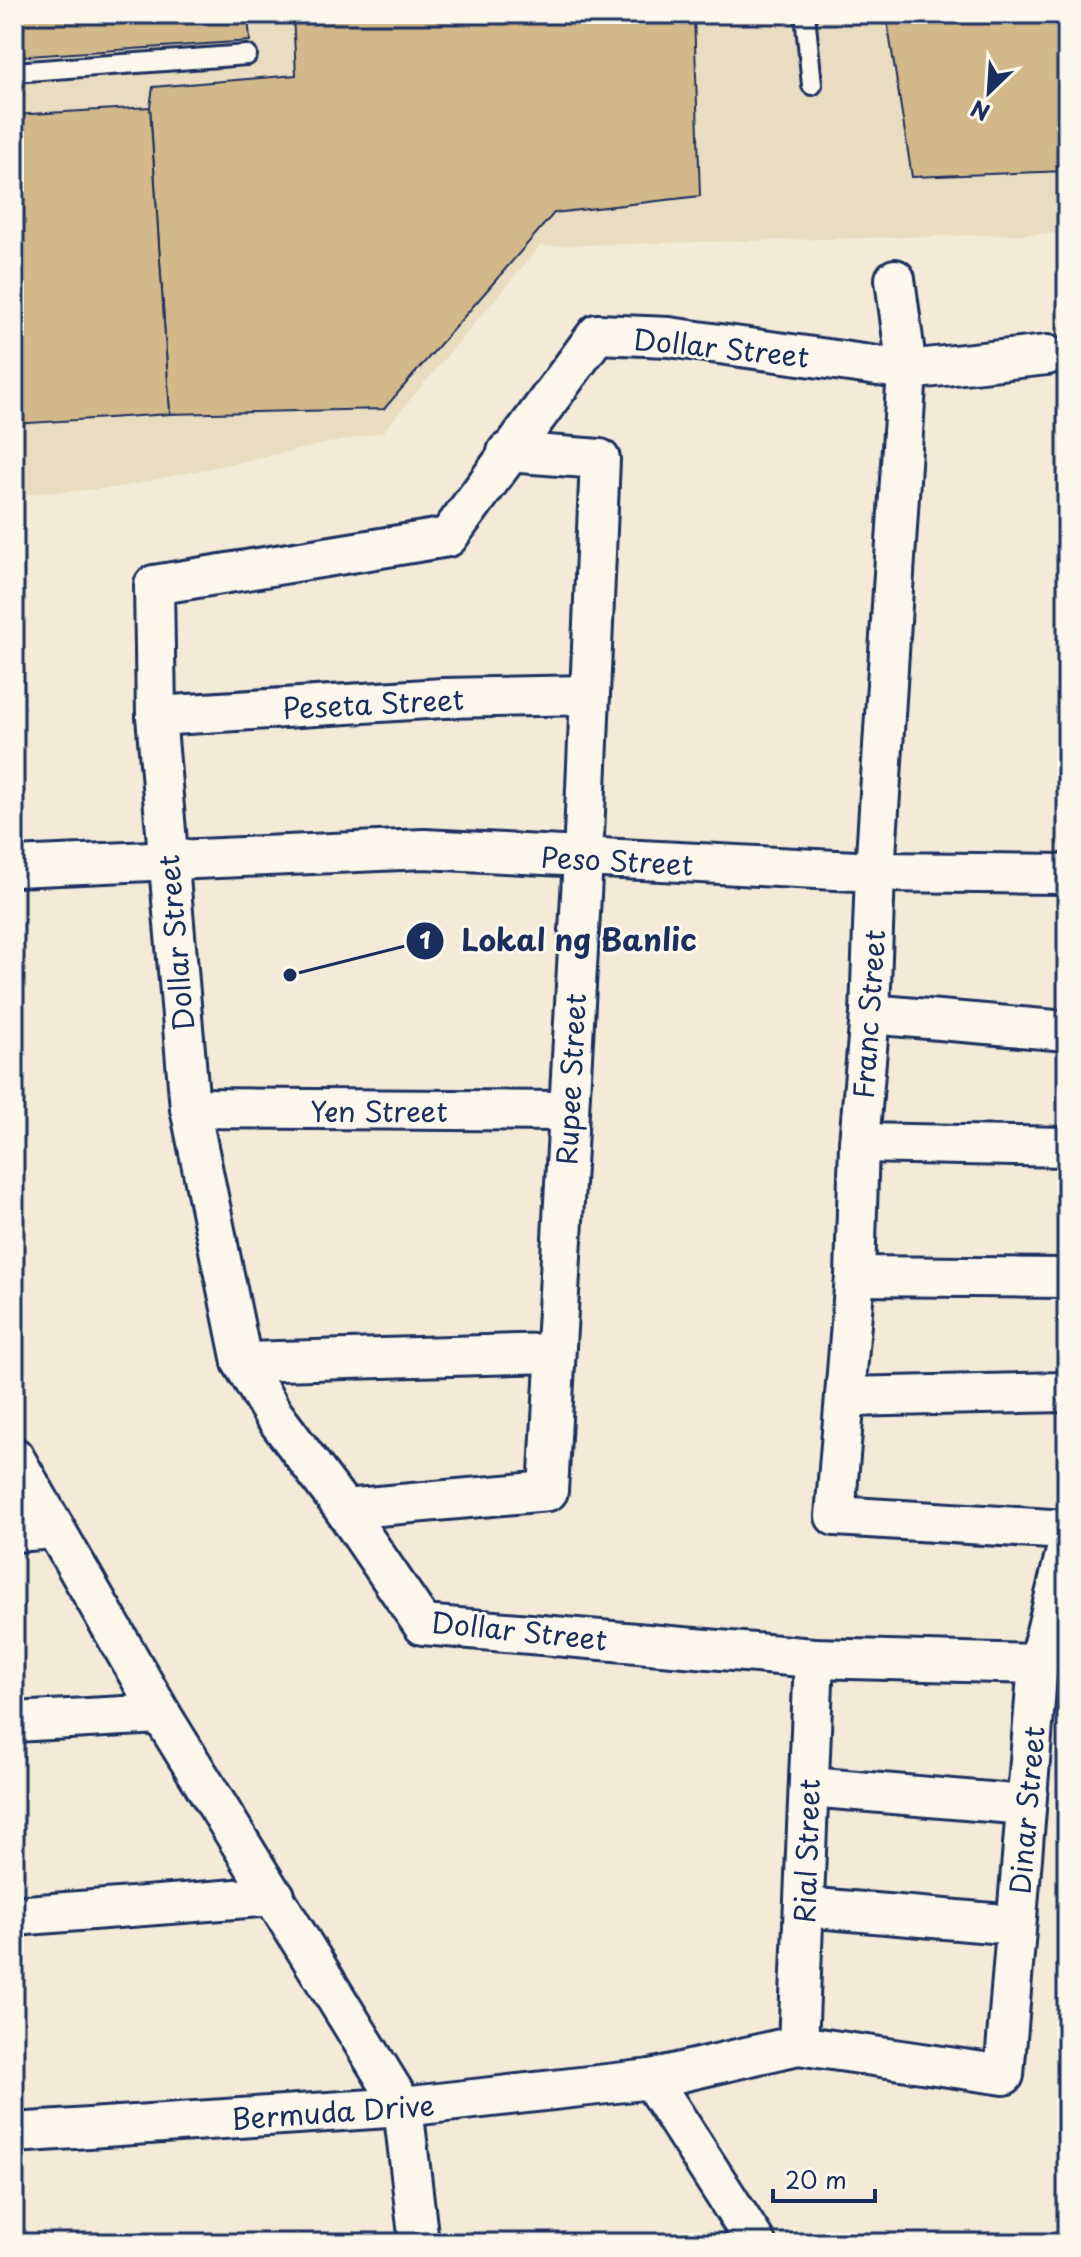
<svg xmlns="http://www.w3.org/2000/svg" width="1081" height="2257" font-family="'Playpen Sans',sans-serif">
<rect width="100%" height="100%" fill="#f3ebd8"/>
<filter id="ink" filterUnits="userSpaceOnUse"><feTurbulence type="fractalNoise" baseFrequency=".0125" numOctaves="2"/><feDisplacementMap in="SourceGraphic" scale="16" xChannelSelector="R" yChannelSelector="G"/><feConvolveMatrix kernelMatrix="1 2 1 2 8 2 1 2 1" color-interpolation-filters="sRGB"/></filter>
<g filter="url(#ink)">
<!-- built -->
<polygon fill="#e9dcc0" points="14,14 1067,14 1067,233 540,246 383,432 115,488 14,495"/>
<!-- building -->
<g fill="#d3b989" stroke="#1b2f5e" stroke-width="2">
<polygon points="14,14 248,14 250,41 14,57"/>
<polygon points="293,14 694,14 700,196 554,213 384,409 170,414 150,107 153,87 296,75"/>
<polygon points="886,14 1067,14 1067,171 912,177"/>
<polygon points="150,107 170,414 14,424 14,115"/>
</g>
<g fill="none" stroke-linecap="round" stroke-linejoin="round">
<!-- service casing -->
<g stroke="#1b2f5e" stroke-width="24">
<g id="service">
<polyline points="805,14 812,85"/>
<polyline points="14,72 247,55"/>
</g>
</g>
<!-- minor casing -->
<g stroke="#1b2f5e" stroke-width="44">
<g id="minor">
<polyline points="895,279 907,370 875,872 870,1014 859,1143 855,1276 835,1516 1067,1530"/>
<polyline points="156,716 443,698 590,695"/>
<polyline points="14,867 424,849 875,872 1067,874"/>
<polyline points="870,1014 1067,1031"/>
<polyline points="190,1108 568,1111"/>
<polyline points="859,1143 1067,1147"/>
<polyline points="855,1276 1067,1278"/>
<polyline points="242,1362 554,1353"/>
<polyline points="845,1397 1067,1392"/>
<polyline points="14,1457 161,1714 403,2107 419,2243"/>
<polyline points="344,1509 548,1491 583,859 600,459 507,452"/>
<polyline points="14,1532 55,1529"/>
<polyline points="1038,1664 814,1658 423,1625 344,1509 273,1414 242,1362 190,1108 156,716 154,585 448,537 597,334 669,337 907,370 1047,355"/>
<polyline points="14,1722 161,1714"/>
<polyline points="809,1787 1026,1805"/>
<polyline points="804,1907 1016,1925"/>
<polyline points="14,1916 275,1896"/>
<polyline points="798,2045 814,1658"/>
<polyline points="651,2079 756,2243"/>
<polyline points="14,2133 403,2107 651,2079 798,2045 1004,2075 1038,1664 1067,1547"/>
</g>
</g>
<!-- service -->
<use href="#service" stroke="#fbf7ec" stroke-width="18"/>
<!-- minor -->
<use href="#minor" stroke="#fbf7ec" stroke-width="38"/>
</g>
</g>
<g text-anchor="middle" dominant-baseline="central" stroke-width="6" stroke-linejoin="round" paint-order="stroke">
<!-- street labels -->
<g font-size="28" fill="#1b2f5e" stroke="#fbf7ec">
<text transform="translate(721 347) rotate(6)">Dollar Street</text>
<text transform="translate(373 703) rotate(-3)">Peseta Street</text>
<text transform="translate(617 860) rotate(3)">Peso Street</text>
<text transform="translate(175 943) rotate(-95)">Dollar Street</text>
<text transform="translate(868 1014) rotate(-86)">Franc Street</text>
<text transform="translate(570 1079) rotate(-87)">Rupee Street</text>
<text x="379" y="1110">Yen Street</text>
<text transform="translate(519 1630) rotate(6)">Dollar Street</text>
<text transform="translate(1026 1810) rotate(-85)">Dinar Street</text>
<text transform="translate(806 1851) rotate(-88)">Rial Street</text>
<text transform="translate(333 2111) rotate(-4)">Bermuda Drive</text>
</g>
</g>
<!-- callouts -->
<path fill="none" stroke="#1b2f5e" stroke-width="3" d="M290 975L425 941"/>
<g fill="#1b2f5e" stroke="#fbf7ec" stroke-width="3">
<circle cx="290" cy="975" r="8"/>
<circle cx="425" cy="941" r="20"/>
</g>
<g font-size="24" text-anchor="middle" font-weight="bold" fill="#fff">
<text x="425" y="949">1</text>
</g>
<g font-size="30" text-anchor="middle" font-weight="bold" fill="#1b2f5e" stroke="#fbf7ec" stroke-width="6" stroke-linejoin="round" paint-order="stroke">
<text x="579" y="951">Lokal ng Banlic</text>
</g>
<!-- margin -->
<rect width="1081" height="2257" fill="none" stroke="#fbf7ec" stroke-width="48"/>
<rect x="24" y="24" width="1033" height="2209" fill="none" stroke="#1b2f5e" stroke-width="3" filter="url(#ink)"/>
<!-- north arrow -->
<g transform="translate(989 92) rotate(205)" stroke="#fbf7ec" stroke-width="6" paint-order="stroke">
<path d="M0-6L14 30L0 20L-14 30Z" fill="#1b2f5e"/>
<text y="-12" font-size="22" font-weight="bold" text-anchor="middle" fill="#1b2f5e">N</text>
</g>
<!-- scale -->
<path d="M773 2189v12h102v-12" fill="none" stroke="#1b2f5e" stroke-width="4"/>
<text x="785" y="2189" font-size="24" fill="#1b2f5e" stroke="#fbf7ec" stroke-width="6" paint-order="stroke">20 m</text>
</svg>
